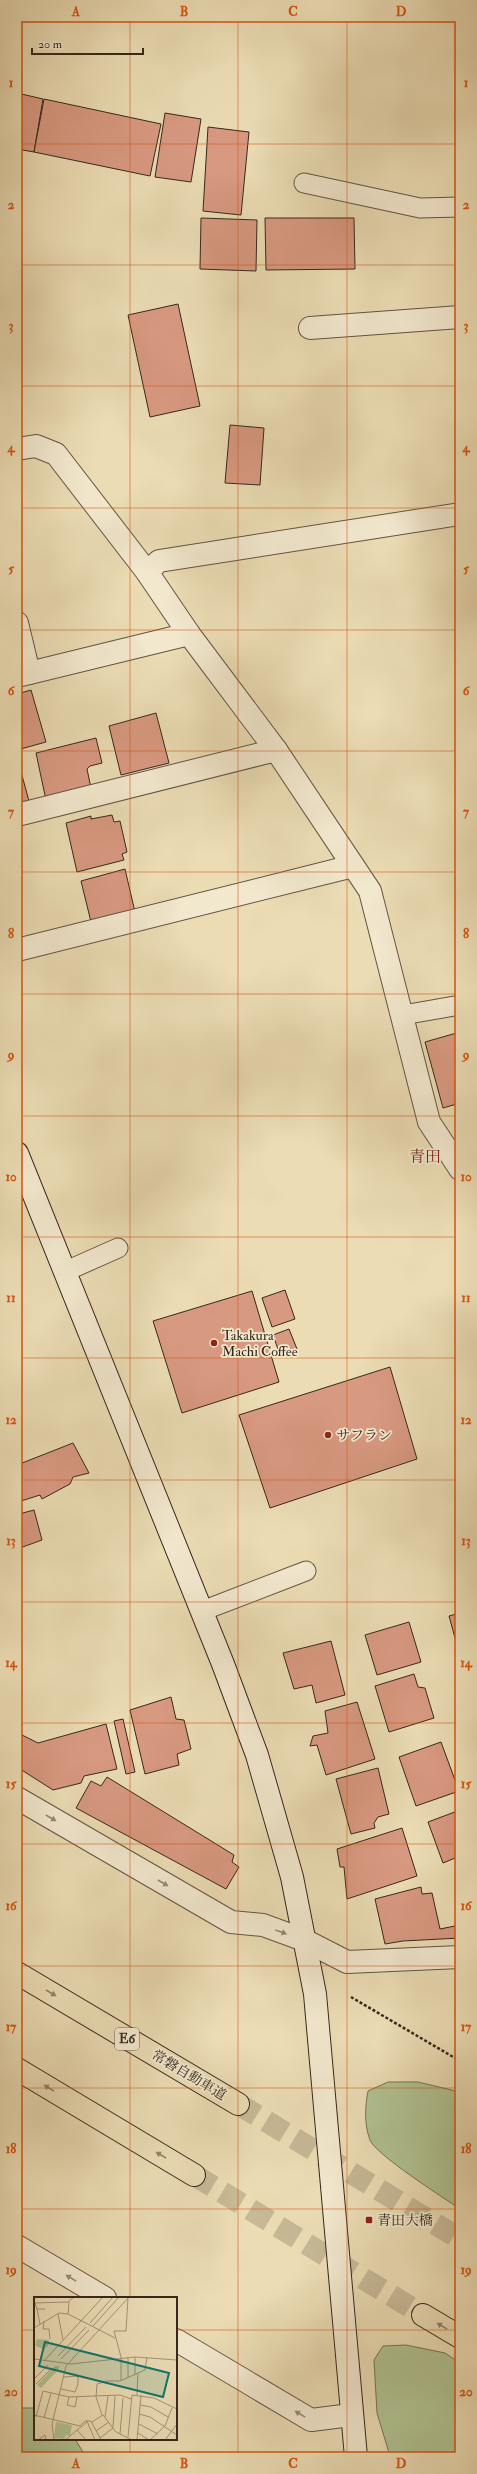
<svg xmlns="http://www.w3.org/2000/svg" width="477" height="2474" font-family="'IM FELL Double Pica','Noto Serif JP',serif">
<rect width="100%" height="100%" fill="#ebdcb4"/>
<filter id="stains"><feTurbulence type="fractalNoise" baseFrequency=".005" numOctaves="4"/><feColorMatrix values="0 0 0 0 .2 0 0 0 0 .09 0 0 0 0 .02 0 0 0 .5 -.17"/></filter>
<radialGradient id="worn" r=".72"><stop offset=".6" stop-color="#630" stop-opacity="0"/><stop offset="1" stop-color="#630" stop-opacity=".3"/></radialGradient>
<!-- green -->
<g fill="#b1c292" stroke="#747458">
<path d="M388,2082h30l42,10v117c-16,-11 -85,-55 -90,-69 -6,-16 -5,-33 -2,-49z"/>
<polygon points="406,2345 445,2353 460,2363 460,2457 390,2456 377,2413 374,2360 383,2346"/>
<polygon points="17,2408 35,2408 35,2439 75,2439 86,2457 17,2457"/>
</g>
<!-- building -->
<g fill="#d89981" stroke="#36271d">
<polygon points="17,93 43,99 34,152 17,149"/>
<polygon points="44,99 161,124 150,176 34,152"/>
<polygon points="165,113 201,119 191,182 155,177"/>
<polygon points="208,127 249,132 241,215 203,211"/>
<polygon points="201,218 257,220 256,271 200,269"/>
<polygon points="265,218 354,218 355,269 266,270"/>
<polygon points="178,304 200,406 150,417 128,315"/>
<polygon points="230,425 264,428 260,485 225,483"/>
<polygon points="31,690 46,742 17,750 17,694"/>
<polygon points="156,713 169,763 121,775 109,726"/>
<polygon points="96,738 102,763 90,766 87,769 91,788 46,800 36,753"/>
<polygon points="17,757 29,801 17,805"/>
<polygon points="112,815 114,822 120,821 127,852 122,854 124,860 77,872 66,823 91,816 91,819"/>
<polygon points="125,869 135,912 91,922 81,881"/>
<polygon points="460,1032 460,1103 443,1108 425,1042"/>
<polygon points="285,1290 295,1319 272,1327 262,1298"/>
<polygon points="252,1291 279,1382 182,1413 153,1321"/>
<polygon points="289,1329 297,1349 280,1355 273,1335"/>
<polygon points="390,1367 417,1459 270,1508 239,1415"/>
<polygon points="73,1443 89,1473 73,1477 70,1484 42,1499 40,1495 18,1502 17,1492 21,1490 17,1476 17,1465"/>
<polygon points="34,1510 42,1540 17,1549 17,1519 19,1514"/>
<polygon points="460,1613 460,1656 449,1616"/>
<polygon points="409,1622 421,1662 377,1675 365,1635"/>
<polygon points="331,1641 345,1695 316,1703 312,1685 294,1689 283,1653"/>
<polygon points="414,1674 418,1687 425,1688 434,1718 389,1732 375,1686"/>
<polygon points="171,1697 176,1719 184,1720 191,1749 177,1754 179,1765 145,1774 130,1710"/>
<polygon points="357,1702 375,1759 326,1775 317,1745 310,1746 313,1736 328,1733 325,1711"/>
<polygon points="123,1719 135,1772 126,1774 114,1721"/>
<polygon points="106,1724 117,1769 84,1776 81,1783 53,1790 17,1767 22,1735 38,1743"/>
<polygon points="441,1742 459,1791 416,1806 399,1757"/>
<polygon points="378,1768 389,1814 378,1817 374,1823 375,1828 351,1834 336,1779"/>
<polygon points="107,1777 234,1855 232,1862 239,1867 226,1889 76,1808 91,1781 101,1786"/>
<polygon points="460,1810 460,1856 443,1863 428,1822"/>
<polygon points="402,1828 417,1876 347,1899 344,1867 340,1867 337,1849"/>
<polygon points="421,1887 422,1894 432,1893 440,1929 460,1925 460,1938 403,1941 385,1944 375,1899"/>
</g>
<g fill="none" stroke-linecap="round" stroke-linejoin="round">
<!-- highway-tunnel -->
<g stroke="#c7b896" stroke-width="22" stroke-dasharray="22 11" stroke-linecap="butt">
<polyline points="238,2104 460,2239"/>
<polyline points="194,2175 423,2315"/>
</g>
<!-- lane casing -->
<g stroke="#635443" stroke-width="21">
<g id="lane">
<polyline points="304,183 420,208 460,207"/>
<polyline points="403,1015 460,1005"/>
<polyline points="64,1272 118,1248"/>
<polyline points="202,1611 306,1571"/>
</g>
</g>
<!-- street casing -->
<g stroke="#635443" stroke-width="24">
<g id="street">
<polyline points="310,328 460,317"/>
<polyline points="17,449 36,446 56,454 147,572 189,634 276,750 370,891 429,1122 460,1169"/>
<polyline points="147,572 159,561 460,514"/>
<polyline points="17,623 29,673"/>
<polyline points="17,676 189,634"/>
<polyline points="17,815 276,750"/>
<polyline points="17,950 353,866"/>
<polyline points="17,1798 231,1922 263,1925 304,1940 347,1962 460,1957"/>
<polyline points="17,2246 105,2298"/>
<polyline points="176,2340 311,2420 351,2415"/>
</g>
</g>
<!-- secondary casing -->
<g stroke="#36271d" stroke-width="24">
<polyline id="secondary" points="17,1153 223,1664 257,1755 292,1877 315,1994 356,2457"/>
</g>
<!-- highway casing -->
<g stroke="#36271d" stroke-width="24">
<g id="highway">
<polyline points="17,1973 238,2104"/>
<polyline points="17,2069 194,2175"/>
<polyline points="423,2315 460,2337"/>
</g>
</g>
<!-- path -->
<polyline stroke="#36271d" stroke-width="2.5" stroke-dasharray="3 2" stroke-linecap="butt" points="351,1997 460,2061"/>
<!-- lane -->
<use href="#lane" stroke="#f2e8ce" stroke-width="19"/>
<!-- street -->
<use href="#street" stroke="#f2e8ce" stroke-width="22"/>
<!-- secondary -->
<use href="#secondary" stroke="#f2e8ce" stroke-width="22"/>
<!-- highway -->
<use href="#highway" stroke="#ebdcb4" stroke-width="22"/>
</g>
<!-- one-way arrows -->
<defs><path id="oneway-solid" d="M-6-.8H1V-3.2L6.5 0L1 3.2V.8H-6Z"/></defs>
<g fill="#948876">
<use href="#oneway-solid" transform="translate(51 1818) rotate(30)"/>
<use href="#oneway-solid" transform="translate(163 1883) rotate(30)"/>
<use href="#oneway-solid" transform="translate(281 1932) rotate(20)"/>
<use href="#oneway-solid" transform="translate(71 2278) rotate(-149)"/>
<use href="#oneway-solid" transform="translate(300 2414) rotate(-149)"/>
</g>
<g fill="#908268">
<use href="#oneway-solid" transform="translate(51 1993) rotate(31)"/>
<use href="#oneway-solid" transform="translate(49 2088) rotate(-149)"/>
<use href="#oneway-solid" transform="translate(161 2155) rotate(-149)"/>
<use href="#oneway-solid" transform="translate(442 2326) rotate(-149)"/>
</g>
<!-- grid -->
<path fill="none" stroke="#d6540e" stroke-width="1" stroke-opacity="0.55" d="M130,17v2281M238,17v2440M347,17v2440M17,144h443M17,265h443M17,386h443M17,508h443M17,630h443M17,751h443M17,872h443M17,994h443M17,1116h443M17,1237h443M17,1358h443M17,1480h443M17,1602h443M17,1723h443M17,1844h443M17,1966h443M17,2088h443M17,2209h443M17,2330h18M176,2330h284M130,2439v18"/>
<!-- markers -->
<g fill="#8f2418" stroke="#f2e8ce" stroke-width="1.5">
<circle cx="214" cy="1343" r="4"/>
<circle cx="328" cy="1435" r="4"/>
<rect x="365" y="2216" width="8" height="8" rx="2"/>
</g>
<g text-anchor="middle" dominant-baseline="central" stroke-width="3.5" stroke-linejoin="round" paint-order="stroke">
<!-- shield labels -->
<rect fill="#f2e8ce" stroke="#6e6152" stroke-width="1" x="115" y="2028" width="24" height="22" rx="3"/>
<g font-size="13" font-weight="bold" fill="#36271d">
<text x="127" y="2039">E6</text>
</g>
<!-- poi labels -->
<g font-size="14" fill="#36271d" stroke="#f2e8ce" text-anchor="start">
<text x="222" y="1335">Takakura<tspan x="222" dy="16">Machi Coffee</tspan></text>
<text x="336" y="1435">サフラン</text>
<text x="377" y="2220">青田大橋</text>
</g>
<!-- street labels -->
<g font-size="14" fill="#36271d" stroke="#f2e8ce">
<text transform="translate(189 2075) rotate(31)">常磐自動車道</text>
</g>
<!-- quarter labels -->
<g font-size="16" fill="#7a1f14" stroke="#f2e8ce">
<text x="425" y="1157">青田</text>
</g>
</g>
<!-- overview -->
<g transform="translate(34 2297)">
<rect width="143" height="143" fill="#ebdcb4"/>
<path d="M3,42l12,1 -1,6 -5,3 -5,-2 -3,-2zM21,69h5l-2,4 -17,18 -4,-3zM22,125l16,3 -2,11 -4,-1 -2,4 -10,-1z" fill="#b1c292"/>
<path fill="none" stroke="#a39478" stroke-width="1" d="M0,6l34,-1 6,-5M1,6l2,6h8M3,12l3,15M24,17l5,26M34,17l1,-12M10,24l-1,8h6l1,10M56,26l23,-26M59,29l26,-29M0,31l25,-15 9,1 47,24M24,59l28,-29M94,60v21M0,62l37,5 64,-7 42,3M27,62l28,-29M10,64l59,-64M101,78v-18M0,82l14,-14M87,83v-23l-7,-26h12l2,-33M2,87l15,-15M27,92l14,3 3,-8v-8l-14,1M103,98l1,-22M35,100l-2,8 8,2 2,-10M106,108l11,2 17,10M105,117l11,3 27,18M0,118l46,11 5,-5h6l10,19M68,118l-6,-18 1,-13 10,-3h13l25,-11 2,-13M2,120l7,-26 26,6 51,-2 11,4M71,120l3,-21M10,121l7,-25M53,124l8,19M58,125l11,-7 13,17 16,8M105,127l19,10M79,130l2,-31M43,133l9,10M62,134l13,-9M104,136l11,7M86,137l3,-36M94,140l4,-42 22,3 23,11M66,141l13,-10M4,143l7,-5 1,5M20,143l-2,-16 14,-58 63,-69M31,143l22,-18M103,143l4,-45M116,143l15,-14 7,-18M131,143l12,-16"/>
<path fill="#0f766e" fill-opacity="0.15" stroke="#0f766e" stroke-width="2" d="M11,45l124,31 -6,24 -124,-31z"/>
<rect width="143" height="143" fill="none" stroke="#36271d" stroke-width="2"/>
</g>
<!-- margin -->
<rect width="477" height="2474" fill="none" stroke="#ebdcb4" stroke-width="44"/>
<!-- scale -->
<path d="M32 48v6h111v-6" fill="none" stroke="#36271d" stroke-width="2"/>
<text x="38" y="48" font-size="12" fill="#36271d" stroke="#f2e8ce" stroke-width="3" paint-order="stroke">20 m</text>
<rect x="22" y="22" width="433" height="2430" fill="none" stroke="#d6540e" stroke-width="1.5"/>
<g font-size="13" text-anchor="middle" font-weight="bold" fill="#d6540e">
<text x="76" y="16">A</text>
<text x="184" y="16">B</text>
<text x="293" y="16">C</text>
<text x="401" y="16">D</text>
<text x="11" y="87">1</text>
<text x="466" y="87">1</text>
<text x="11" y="209">2</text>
<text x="466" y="209">2</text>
<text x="11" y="330">3</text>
<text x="466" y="330">3</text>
<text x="11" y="452">4</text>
<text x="466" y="452">4</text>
<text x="11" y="573">5</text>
<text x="466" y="573">5</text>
<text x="11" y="695">6</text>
<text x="466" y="695">6</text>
<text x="11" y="816">7</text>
<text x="466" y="816">7</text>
<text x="11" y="938">8</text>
<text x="466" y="938">8</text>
<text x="11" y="1059">9</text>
<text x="466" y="1059">9</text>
<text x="11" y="1181">10</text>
<text x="466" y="1181">10</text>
<text x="11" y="1302">11</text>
<text x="466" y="1302">11</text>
<text x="11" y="1424">12</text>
<text x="466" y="1424">12</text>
<text x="11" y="1545">13</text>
<text x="466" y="1545">13</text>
<text x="11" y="1667">14</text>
<text x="466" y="1667">14</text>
<text x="11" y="1788">15</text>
<text x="466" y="1788">15</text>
<text x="11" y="1910">16</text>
<text x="466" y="1910">16</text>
<text x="11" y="2031">17</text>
<text x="466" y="2031">17</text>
<text x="11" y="2153">18</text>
<text x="466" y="2153">18</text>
<text x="11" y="2274">19</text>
<text x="466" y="2274">19</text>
<text x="11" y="2396">20</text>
<text x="466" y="2396">20</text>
<text x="76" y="2468">A</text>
<text x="184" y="2468">B</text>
<text x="293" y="2468">C</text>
<text x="401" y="2468">D</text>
</g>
<rect width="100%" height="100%" filter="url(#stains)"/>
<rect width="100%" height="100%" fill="url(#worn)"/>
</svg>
